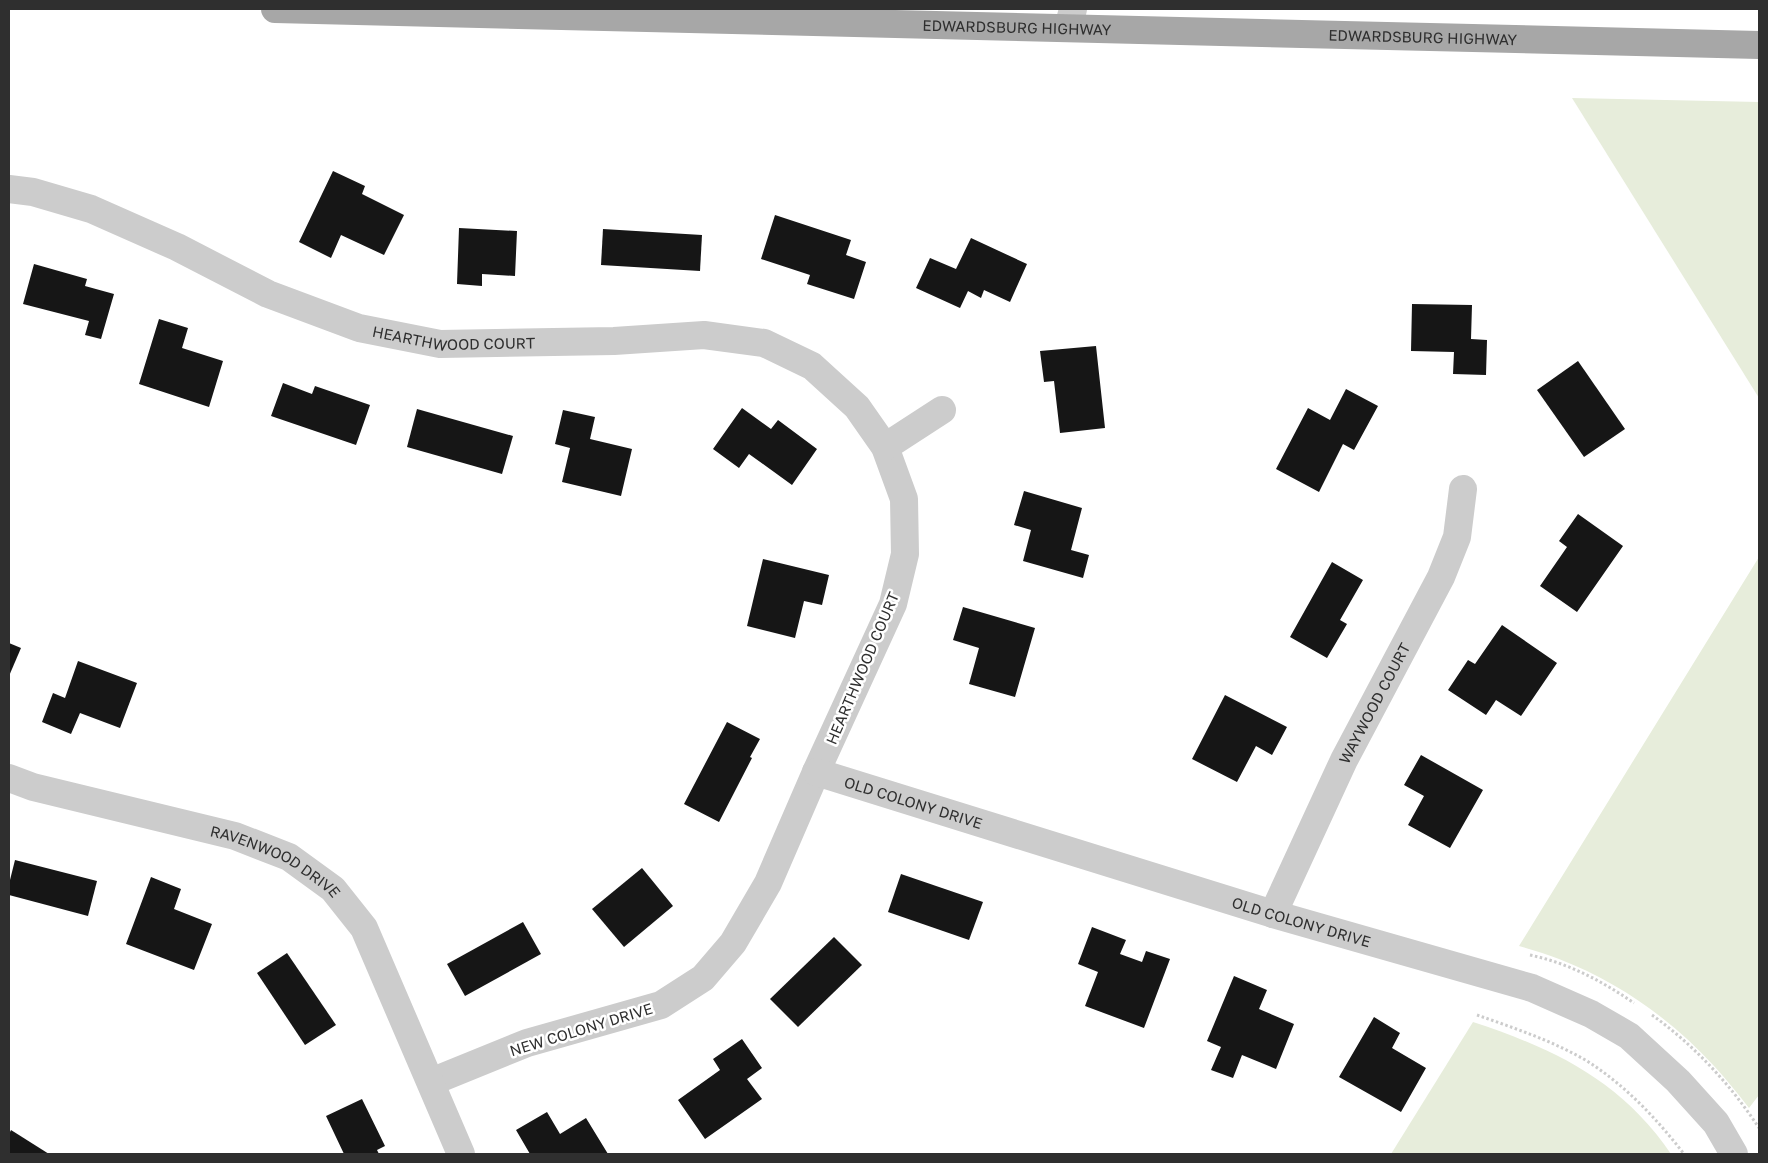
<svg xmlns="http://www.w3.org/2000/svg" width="1768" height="1163" font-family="'Golos Text',sans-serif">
<rect width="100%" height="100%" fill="#fff"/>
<!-- green -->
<g fill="#e7eddb">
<polygon points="1572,98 1759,102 1759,398"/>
<path d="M1759,557v538l-10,13c-11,-14 -22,-28 -34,-41 -43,-47 -96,-85 -156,-108 -12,-5 -26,-9 -40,-13z"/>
<path d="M1473,1022c82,27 148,59 198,132h-280z"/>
</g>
<!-- building -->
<g fill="#161616">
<polygon points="333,171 365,186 362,194 404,215 384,255 341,235 331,258 299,242"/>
<polygon points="775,215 851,240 846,255 866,262 854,299 807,284 810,275 761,259"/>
<polygon points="459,228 517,231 515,276 482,274 482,286 457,284"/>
<polygon points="603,229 702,235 700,271 601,265"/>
<polygon points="971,238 1027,264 1010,302 984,290 981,298 968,291 960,308 916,288 930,258 956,269"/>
<polygon points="34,264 87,279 85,286 114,294 101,339 85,335 89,321 23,304"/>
<polygon points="1412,304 1472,305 1471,339 1487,340 1486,375 1453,374 1454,352 1411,351"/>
<polygon points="159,319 188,328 182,348 223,361 209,407 139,384"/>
<polygon points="1096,346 1105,428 1060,433 1054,381 1044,382 1040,351"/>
<polygon points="1578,361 1625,429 1584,457 1537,390"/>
<polygon points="283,383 312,394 315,386 370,405 356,445 271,416"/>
<polygon points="1346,389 1378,406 1354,450 1343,444 1319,492 1276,469 1308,408 1330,420"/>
<polygon points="742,408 771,429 778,420 817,449 792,485 749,454 739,468 713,449"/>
<polygon points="417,409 513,436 502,474 407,447"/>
<polygon points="563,410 595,417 590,439 632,449 621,496 562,482 570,448 555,444"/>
<polygon points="1024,491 1082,508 1071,550 1089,555 1083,578 1023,561 1031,530 1014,525"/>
<polygon points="1578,514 1623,546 1577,612 1540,586 1567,547 1559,541"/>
<polygon points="763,559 829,575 822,605 804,601 795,638 747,626"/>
<polygon points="1332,562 1363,580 1340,620 1347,624 1327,658 1290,637"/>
<polygon points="963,607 1035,628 1015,697 969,684 979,648 953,640"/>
<polygon points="1502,625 1557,663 1521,716 1496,700 1486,715 1448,690 1468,660 1475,664"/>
<polygon points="9,643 21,648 9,676"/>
<polygon points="78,661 137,683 120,728 80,713 71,734 42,722 53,693 65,698"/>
<polygon points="1225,695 1287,727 1272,755 1256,746 1237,782 1192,759"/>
<polygon points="727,722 760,739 750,757 752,758 719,822 684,804"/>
<polygon points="1421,755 1483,790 1450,848 1408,825 1424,796 1404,785"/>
<polygon points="15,860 97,881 88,916 9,895 9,884"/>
<polygon points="642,868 673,906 624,947 592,909"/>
<polygon points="901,874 983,902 969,940 888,912"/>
<polygon points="151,877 181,889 174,909 212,924 194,970 126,944"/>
<polygon points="523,922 541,954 465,996 447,964"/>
<polygon points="1092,927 1126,940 1120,954 1142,962 1146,951 1170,959 1144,1028 1085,1006 1098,972 1078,964"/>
<polygon points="834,937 862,965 798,1027 770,999"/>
<polygon points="287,953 336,1025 305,1045 257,973"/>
<polygon points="1234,976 1267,990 1259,1009 1294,1024 1276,1069 1242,1055 1233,1078 1211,1070 1221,1047 1207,1041"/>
<polygon points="1374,1017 1400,1033 1392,1048 1426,1068 1401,1112 1339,1077"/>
<polygon points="742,1039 762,1068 747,1079 762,1099 705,1139 678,1100 720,1070 713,1059"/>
<polygon points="362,1099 385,1146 377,1150 379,1154 344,1154 326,1116"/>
<polygon points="547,1112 560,1134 586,1118 608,1154 530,1154 516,1130"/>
<polygon points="11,1130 49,1154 9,1154 9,1134"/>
</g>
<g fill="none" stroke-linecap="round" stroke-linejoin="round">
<!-- path -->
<g stroke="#ccc" stroke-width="3" stroke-dasharray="2.5 2.5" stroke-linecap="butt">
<path d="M1530,955c38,8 72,26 104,48"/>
<path d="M1477,1015c37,13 76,26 110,46 38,24 70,58 97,93"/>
<path d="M1652,1015c42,30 79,70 107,113"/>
</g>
<!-- minor -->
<g stroke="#ccc" stroke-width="28">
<polyline points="1068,28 1073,9"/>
<path id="s1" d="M9,189l24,3 58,17 86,38 91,47 91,34 81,16 174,-3 90,-6 60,8 48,23 45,41 28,40 19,52 1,55 -12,50 -77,168 -48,111 -35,60 -30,35 -42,27 -134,38 -96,39"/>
<polyline points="885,447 942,410"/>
<path id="s2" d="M816,772l457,142 259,74 59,26 38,22 49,45 38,42 18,31"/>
<path id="s3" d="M9,778l24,9 202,49 54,21 44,32 31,39 97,226"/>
<path id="s4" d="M1273,914l71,-154 97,-183 16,-40 6,-48"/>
</g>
<!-- major -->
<path stroke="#a7a7a7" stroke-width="28" id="s5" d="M275,9l1484,36"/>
</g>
<g text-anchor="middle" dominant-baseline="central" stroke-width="5" stroke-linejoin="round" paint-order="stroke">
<!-- street labels -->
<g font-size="15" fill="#2f2f2f" stroke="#fff">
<text stroke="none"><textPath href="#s5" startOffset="742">EDWARDSBURG HIGHWAY</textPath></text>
<text stroke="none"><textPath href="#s5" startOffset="1148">EDWARDSBURG HIGHWAY</textPath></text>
<text stroke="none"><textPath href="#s1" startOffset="474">HEARTHWOOD COURT</textPath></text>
<text transform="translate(862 668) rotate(-67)">HEARTHWOOD COURT</text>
<text stroke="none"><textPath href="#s4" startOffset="234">WAYWOOD COURT</textPath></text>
<text stroke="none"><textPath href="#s2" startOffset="102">OLD COLONY DRIVE</textPath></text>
<text stroke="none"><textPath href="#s3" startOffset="281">RAVENWOOD DRIVE</textPath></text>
<text stroke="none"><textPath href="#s2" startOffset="508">OLD COLONY DRIVE</textPath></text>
<text transform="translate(581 1029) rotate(-17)">NEW COLONY DRIVE</text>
</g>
</g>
<!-- border -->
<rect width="1768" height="1163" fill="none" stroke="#2f2f2f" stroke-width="20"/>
</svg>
